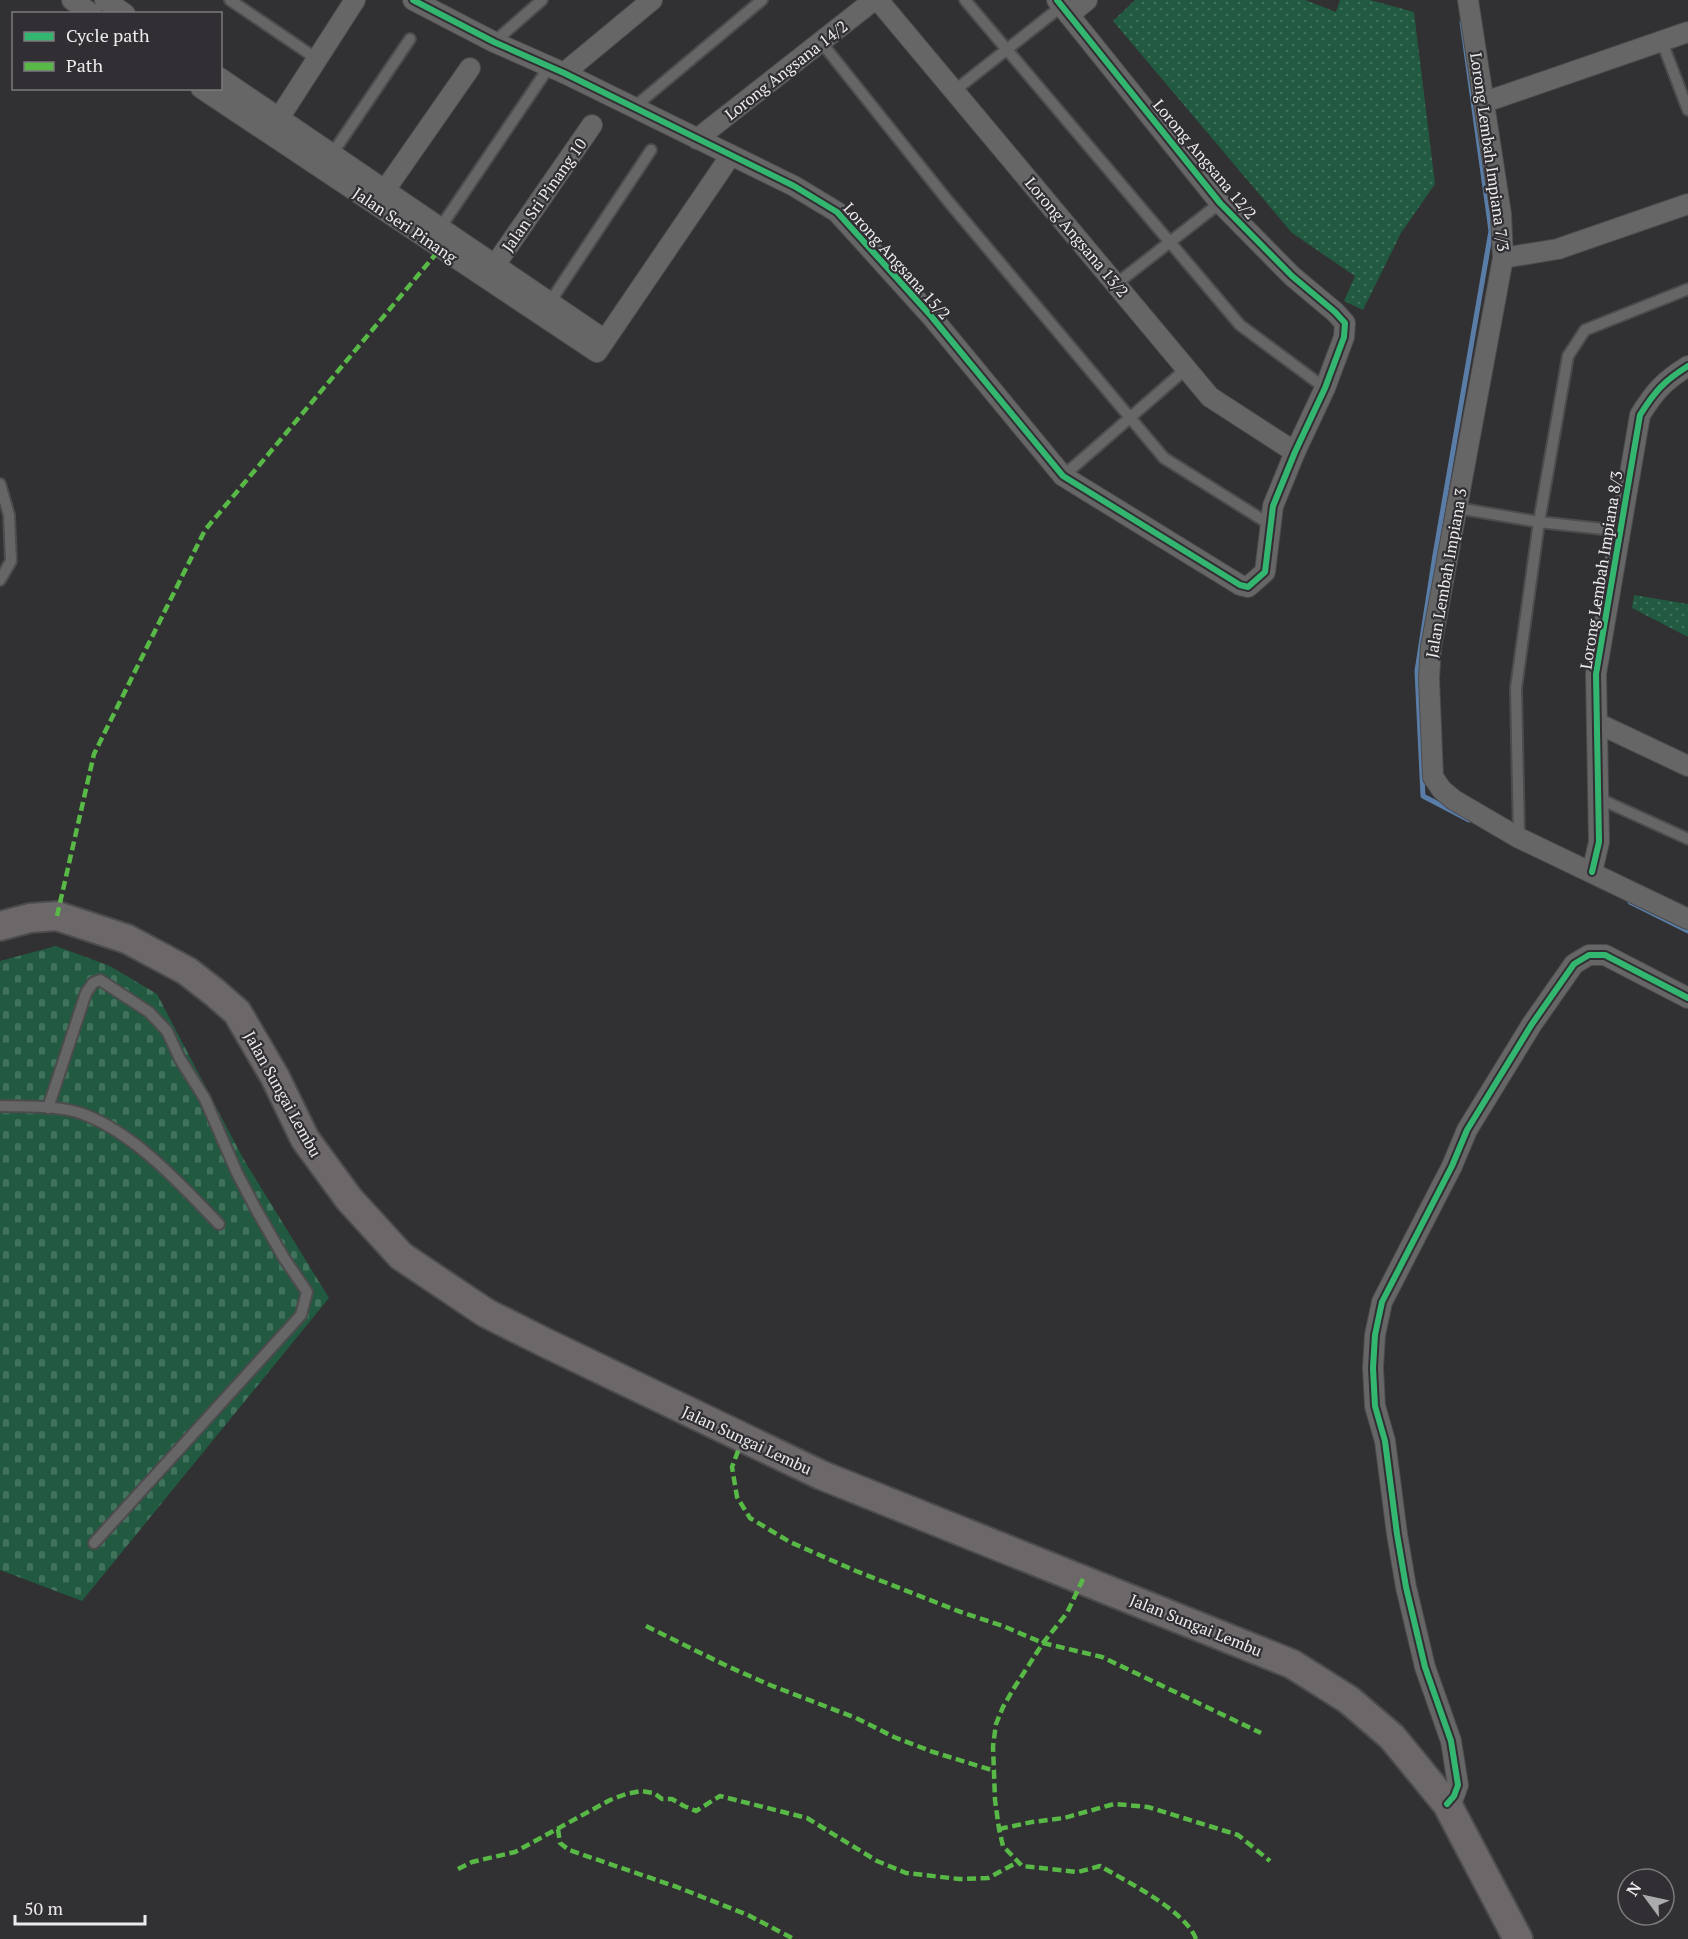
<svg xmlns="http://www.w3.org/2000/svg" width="1688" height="1939" font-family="'PT Serif',serif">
<defs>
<pattern id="grass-dots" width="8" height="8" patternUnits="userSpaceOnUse" patternTransform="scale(1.5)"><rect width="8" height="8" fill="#215a40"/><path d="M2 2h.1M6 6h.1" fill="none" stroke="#41725c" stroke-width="1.8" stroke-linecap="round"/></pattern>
<pattern id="cemetery-stones" width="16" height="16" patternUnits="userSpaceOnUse" patternTransform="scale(1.5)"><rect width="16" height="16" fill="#215a40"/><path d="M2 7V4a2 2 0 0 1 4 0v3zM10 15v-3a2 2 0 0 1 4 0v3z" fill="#41725c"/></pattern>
</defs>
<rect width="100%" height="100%" fill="#313032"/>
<!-- grass -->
<g fill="url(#grass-dots)">
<polygon points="1135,0 1305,0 1336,12 1340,0 1370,0 1414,12 1435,184 1401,233 1363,310 1344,301 1355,276 1292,233 1113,21"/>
<polygon points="1634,595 1688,604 1688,637 1632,608"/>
</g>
<!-- cemetery -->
<polygon fill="url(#cemetery-stones)" points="56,946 110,966 157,994 244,1160 329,1298 82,1601 0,1570 0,961"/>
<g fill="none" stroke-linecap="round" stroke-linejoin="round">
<!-- stream -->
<g stroke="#5a7da7" stroke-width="5">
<polyline points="1462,22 1491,231 1435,555 1417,671 1423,796 1469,820"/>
<polyline points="1630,902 1688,931"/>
</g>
<!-- service casing -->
<g stroke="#4c4b4d" stroke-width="14">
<g id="service">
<polyline points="230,0 317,59"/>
<polyline points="965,0 1240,325 1325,388"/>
<polyline points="494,42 542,0"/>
<polyline points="821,42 948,201 1164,458 1271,525"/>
<polyline points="1662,42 1688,110"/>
<polyline points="954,91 1062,6"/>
<polyline points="633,108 762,0"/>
<polyline points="332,154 410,39"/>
<polyline points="440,228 549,67"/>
<polyline points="1116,284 1220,203"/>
<polyline points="550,302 651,150"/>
<polyline points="1063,476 1187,368"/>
<polyline points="0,484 9,515 11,561 0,580"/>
<polyline points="1457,508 1539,522 1621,531"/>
<polyline points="1600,799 1688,839"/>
<polyline points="1519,838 1516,688 1539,522 1568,356 1585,330 1688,289"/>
<path d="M0,1106c27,1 57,-1 83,8 53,20 98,71 136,110"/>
<polyline points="48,1108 86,993 93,983 100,980 149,1012 167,1031 180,1059 205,1099 237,1173 257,1211 284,1258 307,1292 301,1315 94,1543"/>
</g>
</g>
<!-- minor casing -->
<g stroke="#4c4b4d" stroke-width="22">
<g id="minor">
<polyline points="72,0 92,14"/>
<polyline points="105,0 125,14"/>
<polyline points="413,0 494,42 564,73 794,186 837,212 931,316 1063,476 1240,585 1248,587 1265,572 1273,506 1295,452 1325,388 1344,337 1345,323 1335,312 1292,276 1220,203 1057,0"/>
<polyline points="878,0 1210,397 1295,452"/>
<polyline points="1468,0 1501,214 1503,258 1558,249 1688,204"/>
<polyline points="1069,15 1087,0"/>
<polyline points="564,73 652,0"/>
<polyline points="220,78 605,340"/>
<polyline points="201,88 597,352 731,155"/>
<polyline points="1485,102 1688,32"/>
<polyline points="272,129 355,0"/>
<polyline points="697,139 874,0"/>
<polyline points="385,190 470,68"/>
<polyline points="1503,258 1431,647 1429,678 1433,777 1442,790 1454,800 1519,838 1688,919"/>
<polyline points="495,265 592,125"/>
<polyline points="1597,723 1688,766"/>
<path d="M1592,872l7,-30 -3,-168 44,-259c15,-24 24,-34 48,-49"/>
<polyline points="1447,1804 1454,1796 1458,1785 1451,1741 1425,1667 1406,1587 1397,1534 1385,1441 1375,1406 1373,1368 1375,1335 1382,1302 1452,1166 1467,1130 1532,1024 1574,964 1589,955 1605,955 1688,998"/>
</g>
</g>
<!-- secondary casing -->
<g stroke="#4c4b4d" stroke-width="32">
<polyline id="secondary" points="0,926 30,918 57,916 127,939 187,971 214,992 237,1012 275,1077 305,1139 349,1199 401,1256 486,1313 548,1344 821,1475 1292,1664 1349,1700 1392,1737 1447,1804 1518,1939"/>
</g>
<!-- service -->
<use href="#service" stroke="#666667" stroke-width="10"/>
<!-- minor -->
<use href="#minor" stroke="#666667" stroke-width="20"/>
<!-- secondary -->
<use href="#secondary" stroke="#6c686a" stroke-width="28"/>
<!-- quiet -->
<g stroke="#58b947" stroke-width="4.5" stroke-dasharray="9 4.5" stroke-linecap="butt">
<polyline points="57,916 94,754 205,530 440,249"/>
<polyline points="743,1438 732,1467 737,1497 750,1518 790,1542 856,1571 958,1611 1003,1626 1043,1643 1102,1657 1261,1733"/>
<path d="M1083,1579l-16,34 -24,30 -29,45 -11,19 -7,17 -3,22 2,54 4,29 4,17 19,20 56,6 22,-6c26,15 86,45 96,73"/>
<polyline points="646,1626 727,1666 770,1685 856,1718 894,1737 933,1752 995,1771"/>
<polyline points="558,1829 560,1843 569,1850 677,1887 748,1915 794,1939"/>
<polyline points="999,1829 1032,1822 1064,1818 1114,1804 1148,1807 1238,1835 1270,1861"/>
<polyline points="458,1869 472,1862 515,1852 610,1800 626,1794 641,1791 654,1793 662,1799 672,1799 684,1806 696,1811 720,1796 807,1818 877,1861 906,1873 959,1879 988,1878 1018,1862"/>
</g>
<!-- cycleway casing -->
<g stroke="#312f33" stroke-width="10">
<g id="cycleway">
<polyline points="413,0 494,42 564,73 794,186 837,212 931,316 1063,476 1240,585 1248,587 1265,572 1273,506 1295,452 1325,388 1344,337 1345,323 1335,312 1292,276 1220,203 1057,0"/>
<path d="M1592,872l7,-30 -3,-168 44,-259c15,-24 24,-34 48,-49"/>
<polyline points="1447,1804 1454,1796 1458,1785 1451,1741 1425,1667 1406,1587 1397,1534 1385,1441 1375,1406 1373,1368 1375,1335 1382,1302 1452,1166 1467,1130 1532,1024 1574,964 1589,955 1605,955 1688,998"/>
</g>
</g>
<!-- cycleway -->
<use href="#cycleway" stroke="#33b770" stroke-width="6"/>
</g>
<g text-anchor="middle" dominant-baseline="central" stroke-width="4.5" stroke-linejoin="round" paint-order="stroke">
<!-- street labels -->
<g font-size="16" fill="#ecebed" stroke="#312f33">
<text transform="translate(786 70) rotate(-38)">Lorong Angsana 14/2</text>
<text transform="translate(1490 152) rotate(82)">Lorong Lembah Impiana 7/3</text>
<text transform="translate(1205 159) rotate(50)">Lorong Angsana 12/2</text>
<text transform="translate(544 195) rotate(-55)">Jalan Sri Pinang 10</text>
<text transform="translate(405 225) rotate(34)">Jalan Seri Pinang</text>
<text transform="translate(1077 237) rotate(50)">Lorong Angsana 13/2</text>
<text transform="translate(897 261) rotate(48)">Lorong Angsana 15/2</text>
<text transform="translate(1601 570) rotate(-81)">Lorong Lembah Impiana 8/3</text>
<text transform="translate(1446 573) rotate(-80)">Jalan Lembah Impiana 3</text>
<text transform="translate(283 1094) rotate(61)">Jalan Sungai Lembu</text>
<text transform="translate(747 1440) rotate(25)">Jalan Sungai Lembu</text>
<text transform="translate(1196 1625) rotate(22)">Jalan Sungai Lembu</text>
</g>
</g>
<!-- legend -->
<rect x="12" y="12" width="210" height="78" fill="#312f33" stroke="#7c7a7d" stroke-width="1.5"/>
<rect x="24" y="32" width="30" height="9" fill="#33b770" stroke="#7c7a7d" stroke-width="1.5"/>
<text x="66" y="42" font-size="18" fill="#ecebed">Cycle path</text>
<rect x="24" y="62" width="30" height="9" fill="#58b947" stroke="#7c7a7d" stroke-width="1.5"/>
<text x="66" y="72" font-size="18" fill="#ecebed">Path</text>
<!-- north arrow -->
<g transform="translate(1646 1897) rotate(303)"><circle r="28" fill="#312f33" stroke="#7c7a7d" stroke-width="1.5"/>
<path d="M0-4.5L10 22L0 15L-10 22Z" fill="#abaaac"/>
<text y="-9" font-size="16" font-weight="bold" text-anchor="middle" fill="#ecebed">N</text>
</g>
<!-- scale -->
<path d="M15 1915v9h130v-9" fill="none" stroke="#ecebed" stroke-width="3"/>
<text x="24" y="1915" font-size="18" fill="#ecebed" stroke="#312f33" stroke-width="4.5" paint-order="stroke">50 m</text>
</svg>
